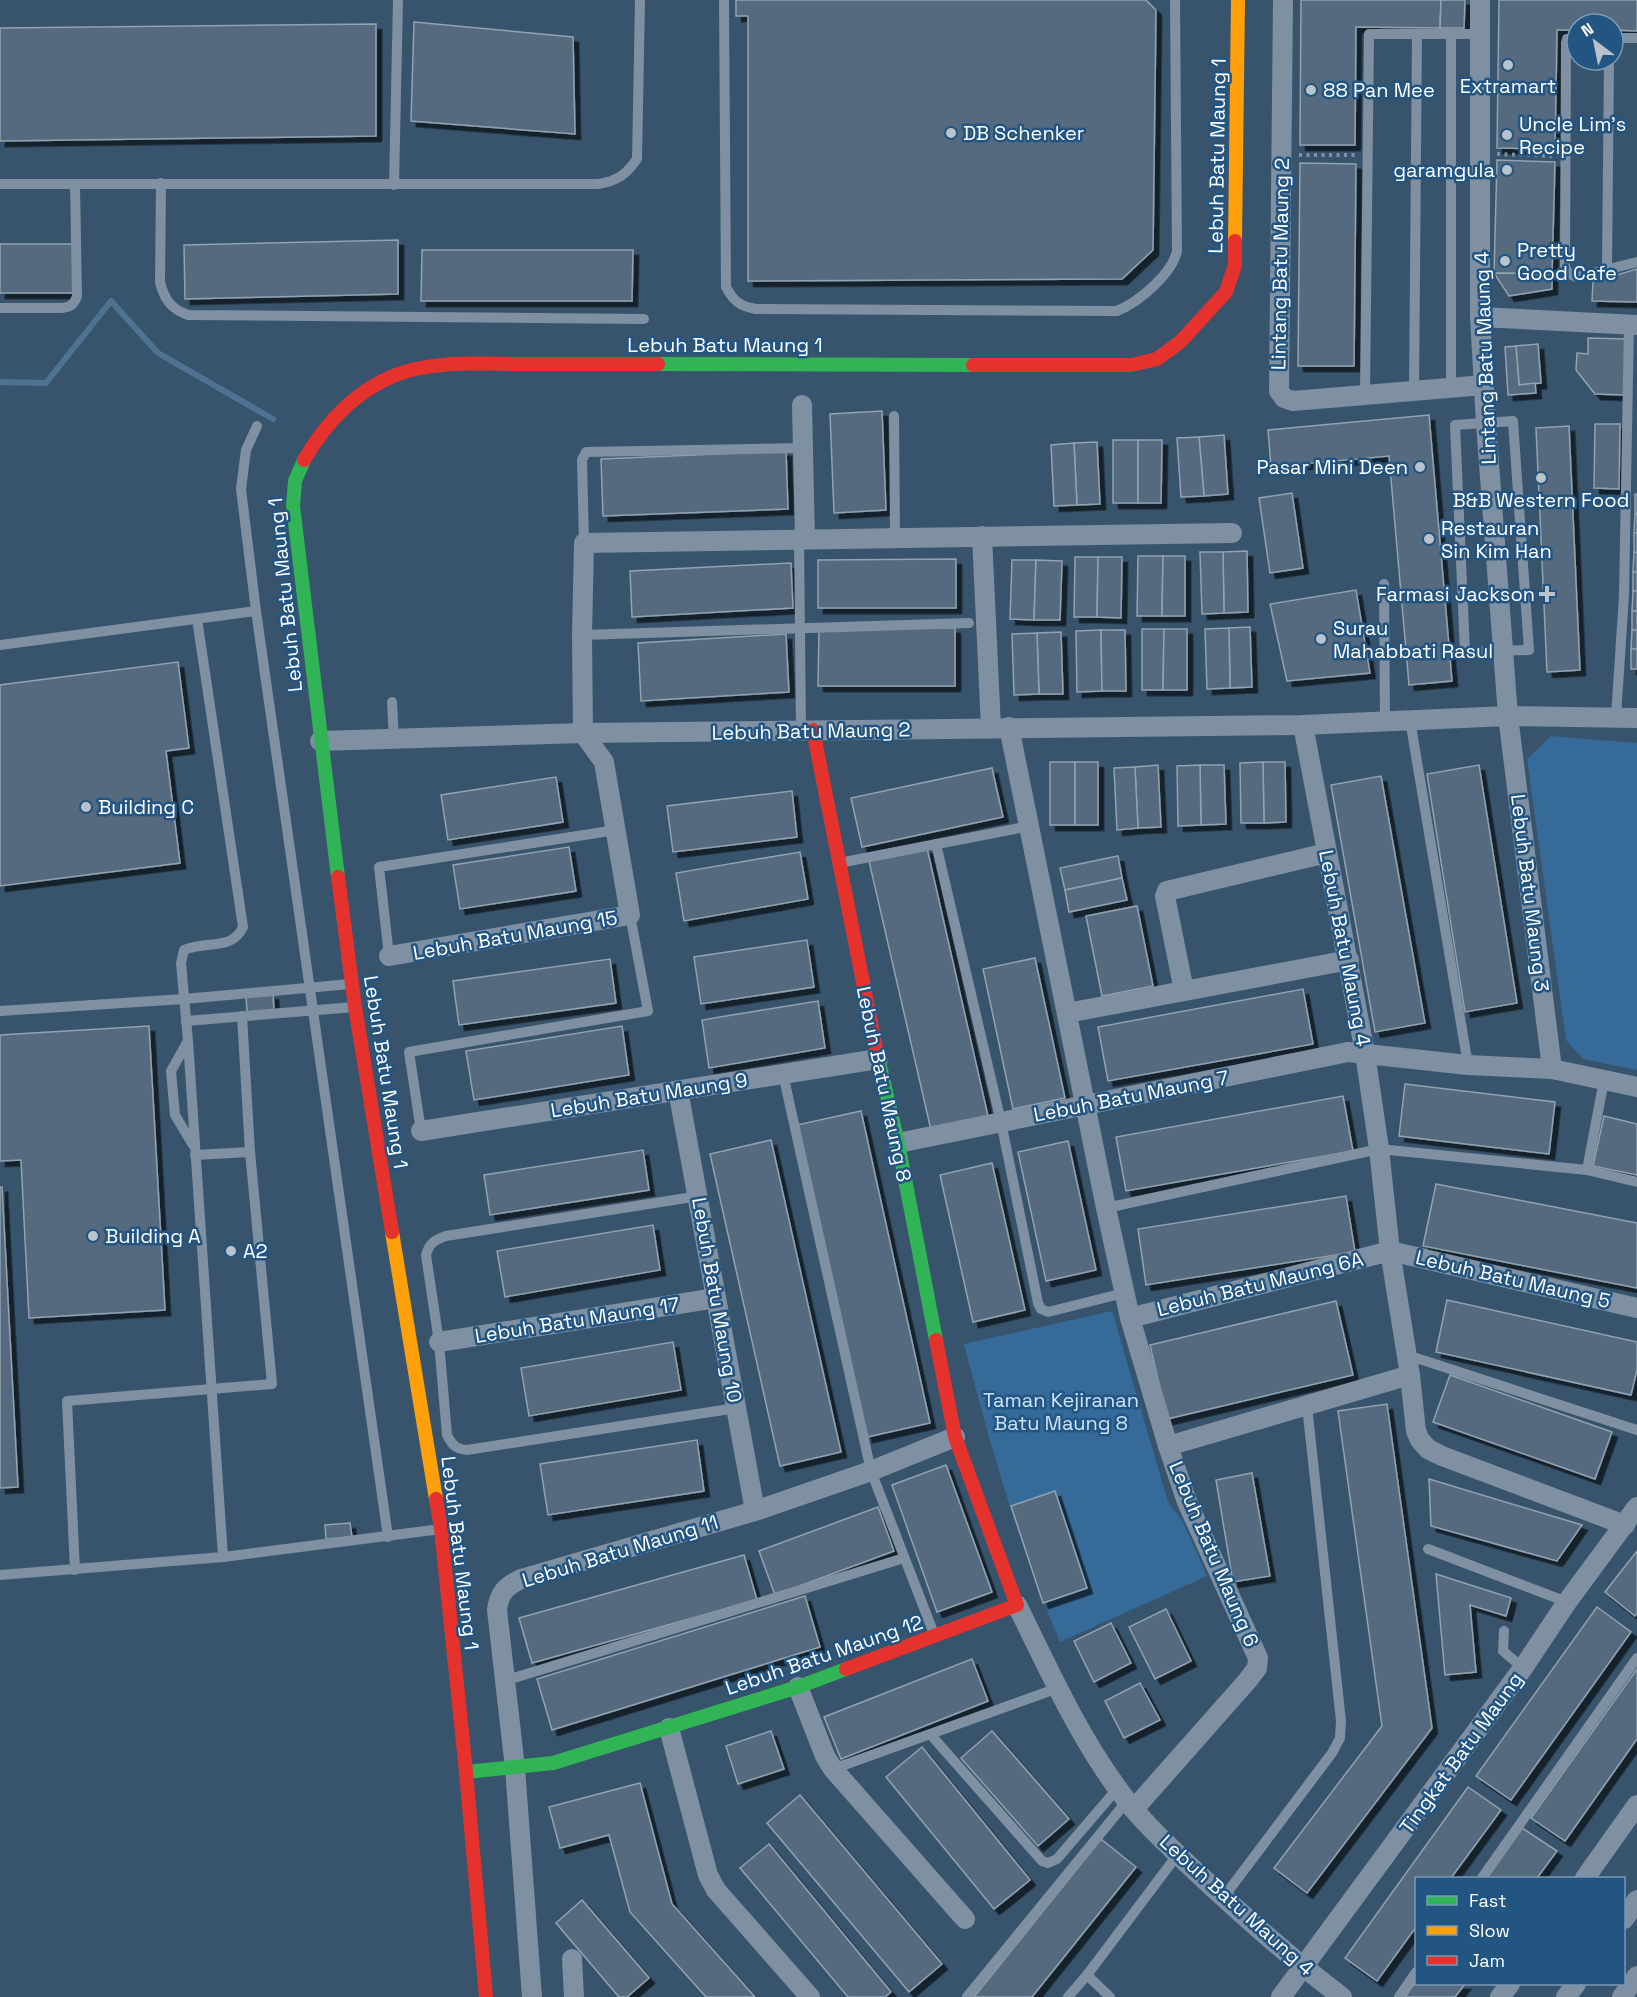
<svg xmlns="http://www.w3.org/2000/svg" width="1637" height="1997" font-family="'Space Grotesk',sans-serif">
<defs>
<filter id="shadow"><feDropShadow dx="5.5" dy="5.5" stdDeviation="0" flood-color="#0009"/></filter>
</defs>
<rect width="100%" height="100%" fill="#38546c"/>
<!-- green -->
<g fill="#366a99">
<polygon points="1551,736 1637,743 1637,1070 1583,1059 1566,1040 1527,759"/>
<path d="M1112,1311l56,191 15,20 24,54 -147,66c-41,-96 -70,-197 -96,-298z"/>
</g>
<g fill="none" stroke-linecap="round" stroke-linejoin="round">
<!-- stream -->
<polyline stroke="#4f7292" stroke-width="6" points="0,382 46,383 111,301 158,353 273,419"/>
</g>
<!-- building -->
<g fill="#546a7e" stroke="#91a2b1" stroke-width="1.5" filter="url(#shadow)">
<polygon points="736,0 1146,0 1156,10 1153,250 1122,279 748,281 748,16 736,16"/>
<polygon points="1301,0 1441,0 1440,28 1356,27 1355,145 1300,145"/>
<polygon points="1441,0 1465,0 1464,28 1440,28"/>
<polygon points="1499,0 1637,0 1637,31 1613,30 1613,24 1577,24 1577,30 1557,30 1555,149 1497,148"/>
<polygon points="414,22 573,37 575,134 411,121"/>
<polygon points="376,24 376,136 0,141 0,28"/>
<polygon points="1497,160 1555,162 1552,274 1494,273"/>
<polygon points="1300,163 1356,164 1354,366 1298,366"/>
<polygon points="398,240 398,294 185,299 184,245"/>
<rect x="0" y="244" width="73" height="49"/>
<polygon points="422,250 633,250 632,301 421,301"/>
<polygon points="1637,269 1637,302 1592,301 1593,282"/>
<polygon points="1494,273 1552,274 1552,289 1509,296"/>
<polygon points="1588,338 1626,339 1624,395 1595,394 1576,370 1577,353 1588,354"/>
<polygon points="1538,344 1541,383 1519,385 1516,346"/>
<polygon points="1516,346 1519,385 1535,383 1536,393 1508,395 1505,347"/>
<polygon points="882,411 886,510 834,513 830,414"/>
<polygon points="1429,415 1452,681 1409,685 1389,456 1271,467 1268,430"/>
<polygon points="1595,424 1620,424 1619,489 1594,488"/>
<polygon points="1569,426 1580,670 1547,672 1536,428"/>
<polygon points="1224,435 1228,494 1204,496 1199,437"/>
<polygon points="1199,437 1204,496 1181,497 1177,438"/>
<rect x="1113" y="440" width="25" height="63"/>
<polygon points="1138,440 1162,440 1161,503 1138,503"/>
<polygon points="1097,442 1100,504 1077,505 1074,443"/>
<polygon points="1074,443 1077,505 1054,506 1051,445"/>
<polygon points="786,451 788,509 603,516 601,459"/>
<polygon points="1292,493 1303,568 1270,573 1259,498"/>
<rect x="1635" y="494" width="2" height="20"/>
<polygon points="1635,514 1637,514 1637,533 1634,533"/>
<polygon points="1634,533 1637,533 1637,553 1634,552"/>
<polygon points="1247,551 1248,612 1224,613 1223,552"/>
<polygon points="1200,552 1223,552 1224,613 1202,614"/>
<polygon points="1634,552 1637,553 1637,572 1633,572"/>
<polygon points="1138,556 1163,556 1162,616 1137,616"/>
<polygon points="1163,556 1185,556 1185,616 1162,616"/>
<polygon points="1075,557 1098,557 1097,617 1074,617"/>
<polygon points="1098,557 1122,557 1121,618 1097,617"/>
<polygon points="956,559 956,608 818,608 818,560"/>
<polygon points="1012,560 1036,560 1034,620 1010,619"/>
<polygon points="1036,560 1062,561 1060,620 1034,620"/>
<polygon points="791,563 793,608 632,617 630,571"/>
<rect x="1633" y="572" width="4" height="19"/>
<polygon points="1356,590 1370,673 1287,681 1270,604"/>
<polygon points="1633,591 1637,591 1637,611 1632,611"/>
<rect x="1632" y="611" width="5" height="19"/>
<polygon points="1250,627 1252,687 1230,688 1229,628"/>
<polygon points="819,628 955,628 955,686 818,686"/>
<polygon points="1229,628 1230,688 1207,689 1205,629"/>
<polygon points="1142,629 1164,629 1163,690 1142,690"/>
<polygon points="1164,629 1187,629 1187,690 1163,690"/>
<polygon points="1101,630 1102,691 1077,692 1076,631"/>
<polygon points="1101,630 1125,630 1126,691 1102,691"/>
<polygon points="1632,630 1637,630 1637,649 1631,649"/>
<polygon points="1061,632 1063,694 1039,694 1037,633"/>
<polygon points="1037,633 1039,694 1014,695 1012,634"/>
<polygon points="786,634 789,692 641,701 638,643"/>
<rect x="1631" y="649" width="6" height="20"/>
<polygon points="178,662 189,748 166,751 180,863 0,886 0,685"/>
<rect x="1050" y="762" width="25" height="63"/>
<rect x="1075" y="762" width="23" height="63"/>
<polygon points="1263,762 1285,762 1286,822 1264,823"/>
<polygon points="1263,762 1264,823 1241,823 1240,763"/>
<polygon points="1158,765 1161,827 1138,828 1135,767"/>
<polygon points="1200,765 1224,765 1226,824 1201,825"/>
<polygon points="1200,765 1201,825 1178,826 1177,766"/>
<polygon points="1479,765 1517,1003 1465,1012 1427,774"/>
<polygon points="1135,767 1138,828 1117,830 1114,768"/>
<polygon points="992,768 1003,817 862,847 851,798"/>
<polygon points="1381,776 1425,1023 1375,1032 1331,785"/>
<polygon points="556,777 563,822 448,840 441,795"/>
<polygon points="792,791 797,837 673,852 667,806"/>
<polygon points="569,847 576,891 460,909 453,865"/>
<polygon points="927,848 988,1116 931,1130 869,861"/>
<polygon points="800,852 808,899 684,921 676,873"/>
<polygon points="1118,856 1122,878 1065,890 1060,868"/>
<polygon points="1122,878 1127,900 1069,912 1065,890"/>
<polygon points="1137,906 1153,986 1102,996 1086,916"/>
<polygon points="807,940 814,987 701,1004 694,957"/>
<polygon points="1035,958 1065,1098 1013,1109 983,969"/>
<polygon points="610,959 616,1003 459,1025 453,981"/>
<polygon points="1303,989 1313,1044 1108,1081 1098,1027"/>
<polygon points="273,994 274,1010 247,1012 246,996"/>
<polygon points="818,1001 825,1048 709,1068 702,1020"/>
<polygon points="149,1026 165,1310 29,1318 21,1160 0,1161 0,1035"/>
<polygon points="622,1026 629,1075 474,1100 466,1051"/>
<polygon points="1405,1084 1555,1102 1549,1154 1399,1136"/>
<polygon points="1343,1096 1353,1151 1126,1191 1116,1137"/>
<polygon points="861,1111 930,1423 867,1437 797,1125"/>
<polygon points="1604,1116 1637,1124 1637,1175 1593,1166"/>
<polygon points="771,1140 841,1452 780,1466 710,1154"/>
<polygon points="1068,1141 1096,1270 1046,1281 1018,1152"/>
<polygon points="643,1150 649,1190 490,1215 484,1175"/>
<polygon points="992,1163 1025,1310 973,1322 940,1175"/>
<polygon points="1436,1184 1637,1223 1637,1288 1423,1246"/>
<polygon points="0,1187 2,1187 18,1487 0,1488"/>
<polygon points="1346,1196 1355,1252 1146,1285 1138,1229"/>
<polygon points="653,1225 660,1270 505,1297 497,1251"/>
<polygon points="1447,1300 1637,1342 1637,1370 1631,1395 1436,1352"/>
<polygon points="1336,1301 1353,1375 1167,1419 1150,1345"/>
<polygon points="673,1342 681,1390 529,1416 521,1368"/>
<polygon points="1450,1375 1612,1432 1595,1479 1433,1422"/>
<polygon points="1387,1404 1432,1728 1307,1893 1274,1868 1382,1726 1338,1411"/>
<polygon points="697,1440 704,1491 548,1515 540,1464"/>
<polygon points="946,1465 992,1592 937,1612 892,1485"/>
<polygon points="1252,1473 1270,1576 1233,1582 1216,1480"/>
<polygon points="1429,1479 1582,1525 1557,1561 1431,1526"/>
<polygon points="1055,1491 1087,1588 1043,1603 1011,1506"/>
<polygon points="878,1507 894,1551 775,1595 759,1551"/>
<polygon points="350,1523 352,1537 326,1539 325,1525"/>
<polygon points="1637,1551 1637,1613 1635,1616 1605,1592"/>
<polygon points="744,1555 757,1600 532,1663 519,1618"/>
<polygon points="1436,1574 1511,1598 1506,1616 1470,1605 1476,1672 1445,1675"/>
<polygon points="805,1596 820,1647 552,1730 537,1679"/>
<polygon points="1597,1607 1631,1632 1511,1800 1476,1776"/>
<polygon points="1166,1609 1191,1661 1155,1679 1129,1627"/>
<polygon points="1111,1623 1131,1663 1094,1682 1074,1641"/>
<polygon points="972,1659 988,1701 841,1759 824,1717"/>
<polygon points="1637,1669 1637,1739 1565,1841 1531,1818"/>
<polygon points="1140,1683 1160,1720 1124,1738 1105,1701"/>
<polygon points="771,1731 784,1769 738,1784 726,1746"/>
<polygon points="992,1731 1069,1819 1038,1846 961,1758"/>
<polygon points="922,1747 1030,1880 994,1909 886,1777"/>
<polygon points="640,1783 672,1904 755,1997 706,1997 630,1912 609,1835 560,1848 549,1807"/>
<polygon points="1468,1787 1501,1810 1451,1878 1416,1878 1416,1927 1377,1981 1345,1958"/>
<polygon points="800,1795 942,1964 909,1992 767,1823"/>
<polygon points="1522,1828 1557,1851 1537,1878 1487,1878"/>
<polygon points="1101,1839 1136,1867 1032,1997 974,1997"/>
<polygon points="769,1844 891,1992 885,1997 848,1997 740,1868"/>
<polygon points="582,1900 649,1978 627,1997 619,1997 556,1923"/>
<polygon points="1416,1981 1416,1984 1465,1984 1455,1997 1405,1997"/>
</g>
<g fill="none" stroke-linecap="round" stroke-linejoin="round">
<!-- path -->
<g stroke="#7e90a2" stroke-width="4" stroke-dasharray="3 4.5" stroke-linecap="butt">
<polyline points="1497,154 1552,156"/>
<polyline points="1299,155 1355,155"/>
</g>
<!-- lane -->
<g stroke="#7e90a2" stroke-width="10">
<path d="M724,0l2,287c8,15 14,19 30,22l361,2c22,-9 55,-37 60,-60l-2,-251"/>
<polyline points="1451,34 1451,389"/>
<polyline points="1577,38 1567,39 1566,43 1565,267 1569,274 1577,277 1637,262"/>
<polyline points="1613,38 1637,38"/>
<path d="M161,183l-1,99c4,17 11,27 28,33l456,4"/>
<path d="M0,184h598c19,-3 28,-9 39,-25l3,-159"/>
<polyline points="394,185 398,0"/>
<polyline points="1607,269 1609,60"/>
<path d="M0,308h62c8,-1 12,-3 15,-12l-2,-112"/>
<polyline points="1414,392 1417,34"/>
<polyline points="1365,396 1369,34 1480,34"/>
<polyline points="894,416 895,538"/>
<polygon points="1513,421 1529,650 1465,652 1455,425"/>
<polyline points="257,426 246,450 241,489 256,611 388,1537"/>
<polyline points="799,539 801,731"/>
<polyline points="584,543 582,460 586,452 803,448"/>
<polyline points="1384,584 1385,722"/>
<path d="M197,619l46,308c-11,24 -36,13 -59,23l-3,13 7,78 35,516"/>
<polyline points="582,635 969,623"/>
<polyline points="0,645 256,611"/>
<polyline points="392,702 394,739"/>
<polyline points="1616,717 1624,595 1629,324"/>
<polyline points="1410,720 1468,1065"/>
<polyline points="936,844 1001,1122 1038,1303 1041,1309 1048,1312 1124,1293"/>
<polyline points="839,863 1030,826"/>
<polyline points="389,956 379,867 616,830"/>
<polyline points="0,1011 184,999 350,984"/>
<polyline points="186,1021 354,1007"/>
<polyline points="188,1041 171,1071 175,1115 193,1145"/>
<polyline points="783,1074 871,1471 934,1634"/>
<polyline points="421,1131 409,1052 648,1011 630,915"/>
<polyline points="195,1155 250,1152"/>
<polyline points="1587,1170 1604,1080"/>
<path d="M699,1196l-253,40c-12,4 -17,8 -20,19l13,87 8,93c5,10 9,14 20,15l269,-42"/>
<polyline points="1106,1208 1379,1149 1587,1170 1637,1182"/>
<polyline points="1407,1355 1637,1430"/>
<polyline points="1428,1549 1567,1602"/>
<polyline points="75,1570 67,1401 272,1384 250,1152 242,1016"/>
<polyline points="0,1575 223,1557 441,1529"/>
<polyline points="1504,1631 1503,1651 1523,1668"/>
<polyline points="504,1681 904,1558"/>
<polyline points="931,1735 1042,1861 1048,1863 1057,1859 1117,1789"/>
<polyline points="833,1769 1058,1688"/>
<polyline points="1482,1878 1637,1658"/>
<polyline points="1223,1898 1332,1753 1340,1738 1341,1721 1307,1406"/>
<polyline points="1087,1975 1110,1997"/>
<polyline points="967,1997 1127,1801"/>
<polyline points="1068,1997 1087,1975 1178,1854"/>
<polyline points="1399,1997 1416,1972"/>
</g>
<!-- street -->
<g stroke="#7e90a2" stroke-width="20">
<polyline points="1283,0 1279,391 1284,398 1293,401 1484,385"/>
<polyline points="1480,0 1480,317 1486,424 1508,716 1552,1069"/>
<polyline points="1480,317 1637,325"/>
<polyline points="802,405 805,539"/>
<polyline points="982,536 991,728"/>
<polyline points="1303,725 1365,1053 1379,1149 1390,1251 1410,1375 1416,1431 1420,1440 1428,1449 1442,1456 1625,1525"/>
<polyline points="1009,727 1106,1208 1130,1318 1168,1446 1187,1502 1258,1658 1257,1668 1248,1680 1134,1809"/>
<polyline points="583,733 582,635 584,543 1232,533"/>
<polyline points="320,741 583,733 1303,725 1508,716 1637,718"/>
<polyline points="389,956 630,915 604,762 583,733"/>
<polyline points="1184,991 1165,896 1167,891 1327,853"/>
<polyline points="1067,1013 1349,960"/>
<polyline points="678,1090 755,1511"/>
<polyline points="421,1131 878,1059"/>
<polyline points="898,1143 1348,1052 1468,1065 1552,1069 1637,1087"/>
<polyline points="1130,1318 1390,1251 1637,1308"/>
<polyline points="439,1342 716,1298"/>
<polyline points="1168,1446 1410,1375"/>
<path d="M1017,1605c31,63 60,128 101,184 21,30 49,55 75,80 48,45 97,89 149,128"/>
<polyline points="798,1687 825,1756 833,1769 965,1919"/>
<polyline points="669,1728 708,1875 716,1890 810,1997"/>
<polyline points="1585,1878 1637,1805"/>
<polyline points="1624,1919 1637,1900"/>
<polyline points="572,1959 574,1997"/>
<path d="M532,1997l-17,-229 -18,-158c2,-17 9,-24 24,-31l234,-68 116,-40 84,-34"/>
<polyline points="1281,1997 1523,1668 1567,1602 1637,1507"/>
<polyline points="1500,1997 1510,1984"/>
<polyline points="1566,1997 1576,1984"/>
<polyline points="1622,1997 1637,1976"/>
</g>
<!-- fast -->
<g stroke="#30b455" stroke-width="14">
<polyline points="658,364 973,365"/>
<polyline points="304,460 295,481 293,506 338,877"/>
<polyline points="877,1053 898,1143 936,1340"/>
<polyline points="466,1772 553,1763 798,1687 846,1669"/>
</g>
<!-- slow -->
<g stroke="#ff9f0a" stroke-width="14">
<polyline points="1235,241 1238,0"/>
<polyline points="392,1232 436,1499"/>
</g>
<!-- jam -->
<g stroke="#e5322d" stroke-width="14">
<polyline points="973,365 1131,365 1157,359 1180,342 1226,292 1235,265 1235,241"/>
<path d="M304,460c21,-36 51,-68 89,-84 38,-16 87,-12 127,-12 46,0 92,0 138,0"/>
<polyline points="813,730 877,1053"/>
<polyline points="338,877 355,1007 392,1232"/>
<polyline points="436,1499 441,1529 466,1772 486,1997"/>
<polyline points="846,1669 1017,1605 955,1437 936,1340"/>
</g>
</g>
<!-- markers -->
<g fill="#b9c3cc" stroke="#225582" stroke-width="2">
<circle cx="1508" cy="65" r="6"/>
<circle cx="1311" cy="90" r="6"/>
<circle cx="951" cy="133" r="6"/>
<circle cx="1507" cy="135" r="6"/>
<circle cx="1507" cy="170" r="6"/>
<circle cx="1505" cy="261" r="6"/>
<circle cx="1420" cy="467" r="6"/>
<circle cx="1541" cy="478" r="6"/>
<circle cx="1429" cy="539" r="6"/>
<path d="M1544 585h6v6h6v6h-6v6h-6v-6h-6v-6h6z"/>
<circle cx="1321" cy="639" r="6"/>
<circle cx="86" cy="807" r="6"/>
<circle cx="93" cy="1236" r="6"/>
<circle cx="231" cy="1251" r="6"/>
</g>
<g text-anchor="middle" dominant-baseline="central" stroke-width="5" stroke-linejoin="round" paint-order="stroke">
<!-- poi labels -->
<g font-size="20" fill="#fff" stroke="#225582" text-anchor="start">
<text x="1508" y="86" text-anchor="middle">Extramart</text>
<text x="1323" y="90">88 Pan Mee</text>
<text x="1519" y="124">Uncle Lim's<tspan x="1519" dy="23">Recipe</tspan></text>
<text x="963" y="133">DB Schenker</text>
<text x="1495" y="170" text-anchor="end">garamgula</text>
<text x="1517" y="250">Pretty<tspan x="1517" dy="23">Good Cafe</tspan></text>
<text x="1408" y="467" text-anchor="end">Pasar Mini Deen</text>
<text x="1541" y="500" text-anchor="middle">B&amp;B Western Food</text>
<text x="1441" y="528">Restauran<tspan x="1441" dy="23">Sin Kim Han</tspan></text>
<text x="1535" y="594" text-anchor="end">Farmasi Jackson</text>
<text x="1333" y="628">Surau<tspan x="1333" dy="23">Mahabbati Rasul</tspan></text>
<text x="98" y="807">Building C</text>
<text x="105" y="1236">Building A</text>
<text x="243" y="1251">A2</text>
</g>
<!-- street labels -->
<g font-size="20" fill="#fff" stroke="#225582">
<text transform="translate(1217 156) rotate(-89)">Lebuh Batu Maung 1</text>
<text transform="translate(1280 264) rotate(-89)">Lintang Batu Maung 2</text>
<text x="725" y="345">Lebuh Batu Maung 1</text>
<text transform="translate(1485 358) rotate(-92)">Lintang Batu Maung 4</text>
<text transform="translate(285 595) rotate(-96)">Lebuh Batu Maung 1</text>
<text transform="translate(811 731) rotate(-1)">Lebuh Batu Maung 2</text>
<text transform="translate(1530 893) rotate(83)">Lebuh Batu Maung 3</text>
<text transform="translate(515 935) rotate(-10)">Lebuh Batu Maung 15</text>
<text transform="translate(1345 948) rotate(79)">Lebuh Batu Maung 4</text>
<text transform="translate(386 1072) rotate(81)">Lebuh Batu Maung 1</text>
<text transform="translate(884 1084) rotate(78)">Lebuh Batu Maung 8</text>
<text transform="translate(649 1095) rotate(-9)">Lebuh Batu Maung 9</text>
<text transform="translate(1131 1096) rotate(-11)">Lebuh Batu Maung 7</text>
<text transform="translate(1513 1279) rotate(13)">Lebuh Batu Maung 5</text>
<text transform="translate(1260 1284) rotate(-14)">Lebuh Batu Maung 6A</text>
<text transform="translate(717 1300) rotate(80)">Lebuh Batu Maung 10</text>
<text transform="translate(577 1320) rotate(-9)">Lebuh Batu Maung 17</text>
<text transform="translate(620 1551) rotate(-17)">Lebuh Batu Maung 11</text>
<text transform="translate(460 1553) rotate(83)">Lebuh Batu Maung 1</text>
<text transform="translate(1214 1554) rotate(67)">Lebuh Batu Maung 6</text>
<text transform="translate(824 1655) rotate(-19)">Lebuh Batu Maung 12</text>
<text transform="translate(1461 1753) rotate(-54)">Tingkat Batu Maung</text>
<text transform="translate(1237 1905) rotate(42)">Lebuh Batu Maung 4</text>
</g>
<!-- park labels -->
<g font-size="20" fill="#cde3f6" stroke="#225582">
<text x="1061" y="1400">Taman Kejiranan<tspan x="1061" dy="23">Batu Maung 8</tspan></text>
</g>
</g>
<!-- legend -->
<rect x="1415" y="1877" width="210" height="108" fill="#225582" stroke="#7a99b4" stroke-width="1.5"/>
<rect x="1427" y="1896" width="30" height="9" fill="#30b455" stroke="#7a99b4" stroke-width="1.5"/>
<text x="1469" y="1907" font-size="18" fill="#ffffff">Fast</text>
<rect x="1427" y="1926" width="30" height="9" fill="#ff9f0a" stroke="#7a99b4" stroke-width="1.5"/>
<text x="1469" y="1937" font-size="18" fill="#ffffff">Slow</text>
<rect x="1427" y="1956" width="30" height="9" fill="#e5322d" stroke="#7a99b4" stroke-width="1.5"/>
<text x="1469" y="1967" font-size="18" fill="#ffffff">Jam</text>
<!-- north arrow -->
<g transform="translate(1595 42) rotate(328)"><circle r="28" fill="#225582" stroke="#7a99b4" stroke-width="1.5"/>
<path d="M0-4.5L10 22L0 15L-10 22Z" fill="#b9c3cc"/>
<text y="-9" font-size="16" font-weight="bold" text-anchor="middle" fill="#ffffff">N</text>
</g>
</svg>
